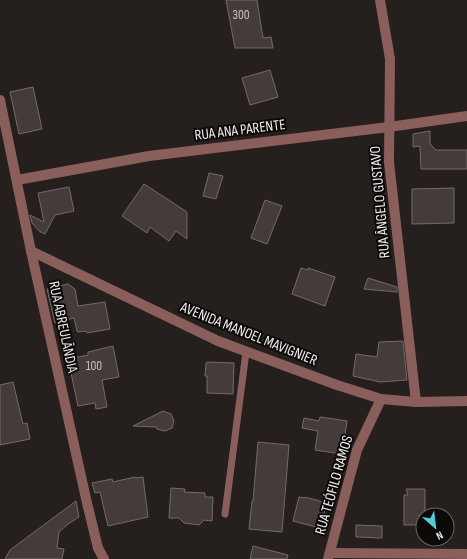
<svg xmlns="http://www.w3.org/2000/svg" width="467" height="559" font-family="'Sofia Sans Condensed',sans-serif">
<rect width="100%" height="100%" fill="#251f1e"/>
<!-- building -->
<g fill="#433c3b" stroke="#736b6a">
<polygon points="226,0 257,0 263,38 271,37 273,48 235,48"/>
<polygon points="270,70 278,97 250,105 242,78"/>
<polygon points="33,87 42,129 19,134 10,92"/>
<polygon points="430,131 430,144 436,150 467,150 467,169 421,169 420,146 413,147 413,134"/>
<polygon points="209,173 223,176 216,199 203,196"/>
<polygon points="144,184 187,212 187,239 176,231 169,241 150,227 147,233 122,216"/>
<polygon points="69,187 74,211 55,215 45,234 39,231 32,223 30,215 44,222 38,193"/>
<polygon points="454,188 454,223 412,224 412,189"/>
<polygon points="265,200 282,206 267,244 251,238"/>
<polygon points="301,268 308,270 308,268 335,277 325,306 292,294"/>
<polygon points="368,278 397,287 397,292 364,289"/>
<polygon points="68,284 75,289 78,306 105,302 110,329 87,333 86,331 78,332 78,331 77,331 74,318 55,323 47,289"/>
<polygon points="403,341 407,380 380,382 353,376 356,354 377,357 379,342"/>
<polygon points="113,346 119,377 102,380 107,407 96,409 95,403 78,406 68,359 88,355 88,352"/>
<polygon points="208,362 234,363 233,394 207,393 207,376 205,376 206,363"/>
<polygon points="13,382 23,424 27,423 30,439 0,445 0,385"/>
<polygon points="163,411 171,414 174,421 172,428 165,431 157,429 156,427 133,426"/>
<polygon points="320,417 347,421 342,454 315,450 318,431 302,428 304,418 319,421"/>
<polygon points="258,442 289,445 282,532 249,529 252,501 253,501"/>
<polygon points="135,477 135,478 143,477 148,517 108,526 100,492 95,493 92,483 112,479 113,482"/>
<polygon points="171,488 185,489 184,492 205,493 205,497 213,497 212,521 204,520 199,525 184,523 179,518 169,518"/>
<polygon points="406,489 425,489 425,515 423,515 423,525 404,525 404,495 408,495"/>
<polygon points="299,497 305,498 305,497 327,503 320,528 293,521"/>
<polygon points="76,501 79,517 68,524 59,532 57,548 64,549 62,559 5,559 10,550"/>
<polygon points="356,525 382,526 382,538 356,537"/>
<polygon points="253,546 288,555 287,559 250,559"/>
</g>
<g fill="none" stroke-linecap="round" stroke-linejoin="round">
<!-- service -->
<polyline stroke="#8a5e5b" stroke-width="7" points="225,514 246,352"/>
<!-- minor -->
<g stroke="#8a5e5b" stroke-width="10">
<polyline points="380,0 390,59 389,162 416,402"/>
<polyline points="0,100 31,251 87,503 98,548 104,559"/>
<polyline points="17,180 149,156 389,127 467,116"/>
<polyline points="330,553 467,554"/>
<polyline points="328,559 357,450 381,399"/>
</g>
<!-- tertiary -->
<polyline stroke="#8a5e5b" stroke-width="10" points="31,251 218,341 337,385 381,399 416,402 467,401"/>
</g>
<g text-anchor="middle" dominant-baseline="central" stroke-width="4" stroke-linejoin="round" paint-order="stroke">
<!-- number labels -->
<g font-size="13" fill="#c7c2c0">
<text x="241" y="15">300</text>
<text x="94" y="366">100</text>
</g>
<!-- street labels -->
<g font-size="15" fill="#f3eeed" stroke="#0c0a09">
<text transform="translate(240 130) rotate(-7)">RUA ANA PARENTE</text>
<text transform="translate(380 202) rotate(-95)">RUA ÂNGELO GUSTAVO</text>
<text transform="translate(63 327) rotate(78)">RUA ABREULÂNDIA</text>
<text transform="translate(249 334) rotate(22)">AVENIDA MANOEL MAVIGNIER</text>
<text transform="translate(334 485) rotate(-74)">RUA TEÓFILO RAMOS</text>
</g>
</g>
<!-- north arrow -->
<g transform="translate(435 527) rotate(152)"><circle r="19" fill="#0c0a09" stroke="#686564"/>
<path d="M0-3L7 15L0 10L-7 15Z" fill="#52cbd7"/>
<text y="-6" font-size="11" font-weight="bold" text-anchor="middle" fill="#f3eeed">N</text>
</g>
</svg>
